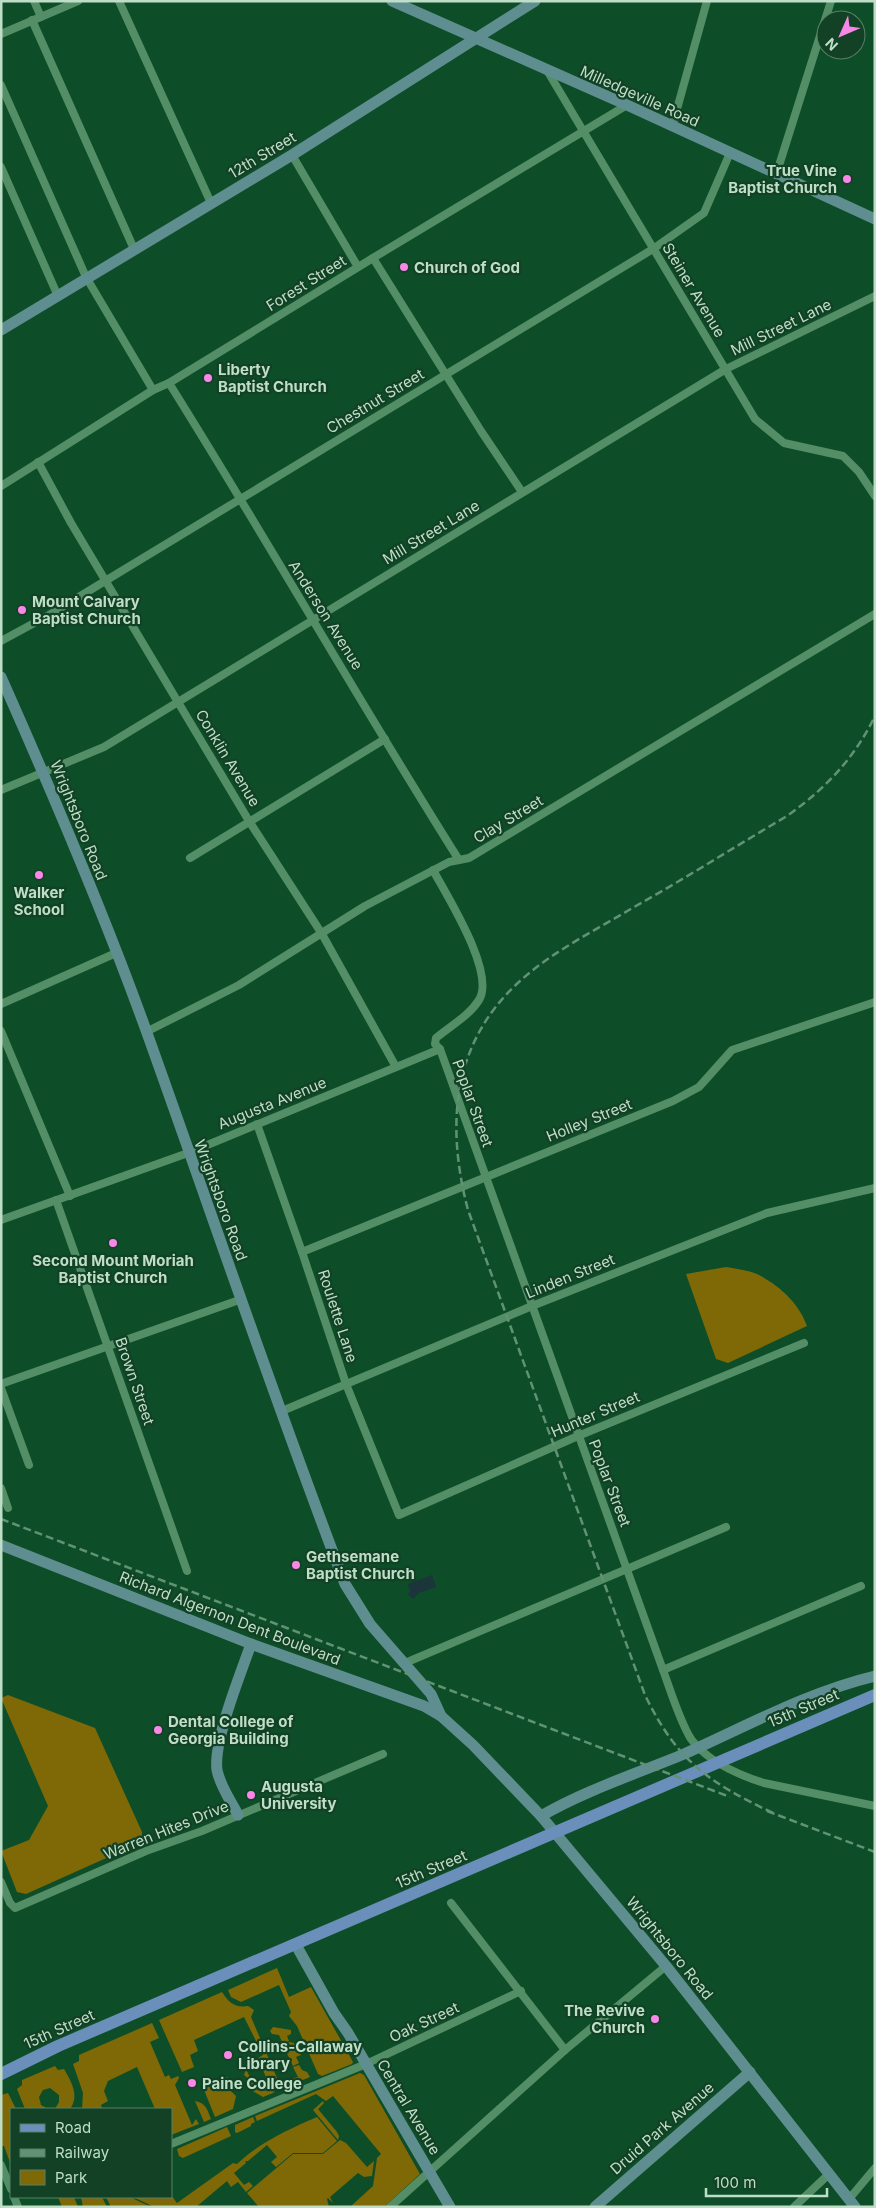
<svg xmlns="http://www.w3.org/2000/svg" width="876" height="2208" font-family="Inter,sans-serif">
<rect width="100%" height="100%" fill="#0d4e29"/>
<!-- green -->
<g fill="#7f6806">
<path d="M726,1267c10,2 22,3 31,7 22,11 42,29 50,52l-79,37 -12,-4 -30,-85z"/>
<polygon points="8,1695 95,1728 142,1832 142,1842 26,1894 17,1892 1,1851 29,1840 48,1806 1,1698"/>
<polygon points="277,1968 289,1997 311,1987 353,2062 352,2064 322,2076 318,2074 297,2026 289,2016 291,2012 279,1985 241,2002 231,1997 228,1990"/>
<path d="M222,1992c7,11 13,16 26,14l6,4 -3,7 29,68 -7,8 -10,4 -12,-7 -1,-10 -6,-5 2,-6 9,19 13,-6 -10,-24 5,-3 -19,-38 -50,23 4,11 -8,4 4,12 -12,5 -23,-52z"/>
<polygon points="152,2023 159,2038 150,2042 165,2077 169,2075 171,2079 178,2076 179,2078 175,2085 192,2125 196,2119 199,2124 171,2135 171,2109 155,2109 137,2067 108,2081 104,2091 108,2101 101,2105 102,2108 82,2109 83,2093 73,2064 79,2061 79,2055"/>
<polygon points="273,2027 291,2030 291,2034 287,2036 289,2041 283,2044 279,2035 272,2034 270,2031"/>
<polygon points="290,2042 297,2044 301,2055 296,2057 299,2063 293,2066 283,2045"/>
<polygon points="299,2065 302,2070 307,2072 310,2077 293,2084 291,2079 298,2077 293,2067"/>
<path d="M55,2066l3,4 6,-1c7,12 16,27 6,40h-15l4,-7v-7l-9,-7 -7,2 -4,7 2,8 7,4h-23l-8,-20 5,-4v-5z"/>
<polygon points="360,2073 364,2075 420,2174 384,2207 350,2207 373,2186 377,2158 381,2154 333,2096 326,2101 316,2094 257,2121 255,2116"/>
<polygon points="227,2077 231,2081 230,2090 236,2096 233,2109 215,2117 202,2085 205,2087"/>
<polygon points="8,2093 16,2109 11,2109 11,2165 4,2146 1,2146 1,2095"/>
<path d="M195,2101c11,2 12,8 16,18l-7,3z"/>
<polygon points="323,2101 324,2103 318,2109 337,2132 339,2136 338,2140 313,2110"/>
<polygon points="253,2117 255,2122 251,2124 251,2126 237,2133 235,2132 235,2125"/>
<path d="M317,2117l20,24 -14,12h-30l-17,14 -5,-5 6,-5 -10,-12 -19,16h-3l1,2 -12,10 10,12 5,-3 4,4 -7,6 -8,-10 -7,5 -4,-6 -31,26h-42l-21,-10 38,-2 6,8 56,-40 4,1c22,-21 52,-35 80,-47z"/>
<polygon points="227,2127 231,2136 183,2158 179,2156 177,2149"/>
<polygon points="340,2140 346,2143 367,2167 374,2161 372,2176 364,2177 358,2173 330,2197 333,2203 328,2198 327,2199 329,2207 259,2207 247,2193 293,2154 323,2154"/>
<polygon points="58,2197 74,2197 78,2207 62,2207"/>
<polygon points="81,2197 102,2197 107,2207 83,2207"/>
<polygon points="106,2197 130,2197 151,2207 111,2207"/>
</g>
<!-- water -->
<polygon fill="#1b353b" points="432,1575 436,1587 419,1593 413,1599 408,1594 410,1591 408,1584"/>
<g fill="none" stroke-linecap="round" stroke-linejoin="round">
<!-- street -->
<g stroke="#538e66" stroke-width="8">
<polyline points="34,1 41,17"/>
<polyline points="119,1 211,203"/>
<polyline points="32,20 134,249"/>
<polyline points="1,34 78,1"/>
<polyline points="548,72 755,419 784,443 843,456 859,472 875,496"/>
<polyline points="1,85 86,277 153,390"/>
<polyline points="672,127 707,1"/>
<polyline points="292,155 358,267"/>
<polyline points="1,167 57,294"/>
<polyline points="776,175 831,1"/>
<polyline points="373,258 481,431 522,492"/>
<path d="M169,383c99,158 191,320 290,477"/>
<polyline points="38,462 71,523 249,821 322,934 396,1067"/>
<polyline points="1,486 153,390 169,383 373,258 627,105"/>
<polyline points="1,641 49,615 653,249 704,213 730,153"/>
<polyline points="1,790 104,747 726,369 875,296"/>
<polyline points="190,858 385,739"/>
<path d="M433,870c14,26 63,103 46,130 -10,16 -29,26 -43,38l-1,6 5,5 223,621c7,19 17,52 28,69 16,22 48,36 73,44l111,23"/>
<polyline points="1,1004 116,953"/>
<polyline points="1,1031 70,1196"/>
<polyline points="146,1032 239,985 365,906 449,862 469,858 875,614"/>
<polyline points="257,1124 302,1252 346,1384 399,1515 578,1436 804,1343"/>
<polyline points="56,1200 187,1571"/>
<polyline points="1,1220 188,1153 440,1049"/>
<polyline points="302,1252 673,1101 699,1087 732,1050 875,1002"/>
<polyline points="1,1384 242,1299"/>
<polyline points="1,1388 29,1465"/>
<polyline points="282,1411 532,1306 767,1213 875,1188"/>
<polyline points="1,1488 8,1508"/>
<polyline points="405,1663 726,1527"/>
<polyline points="663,1670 861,1586"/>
<polyline points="1,1882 10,1903 15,1908 146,1851 202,1831 383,1754"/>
<polyline points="451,1903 565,2050"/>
<polyline points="171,2144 366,2064 521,1991"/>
<polyline points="1,2165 11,2189"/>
<polyline points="14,2197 18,2207"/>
<polyline points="849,2199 875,2168"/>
<polyline points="390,2207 565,2050 666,1966"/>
<polyline points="794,2207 829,2174"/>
</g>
<!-- secondary -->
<g stroke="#5f8e91" stroke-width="11">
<polyline points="392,1 627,105 875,219"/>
<polyline points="1,330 292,155 535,1"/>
<path d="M1,677c52,117 103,236 146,356 66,184 128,369 198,551l25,40 61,70 10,22"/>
<polyline points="1,1545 251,1644 424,1706 441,1716 473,1745 541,1816 666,1966 855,2207"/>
<path d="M238,1815c-7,-14 -18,-29 -21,-45 -4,-29 24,-97 34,-126"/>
<path d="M541,1816c45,-26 95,-42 143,-62 63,-28 124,-62 191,-78"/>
<polyline points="296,1945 334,2013 348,2033 450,2207"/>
<polyline points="595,2207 750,2072"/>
</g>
<!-- primary -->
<polyline stroke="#6a8fbb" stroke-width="12" points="1,2074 58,2046 209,1981 875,1695"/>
<!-- rail -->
<g stroke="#629274" stroke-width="2.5" stroke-dasharray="8 4" stroke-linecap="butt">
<polyline points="1,1519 730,1797"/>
<polyline points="767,1811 875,1852"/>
<path d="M773,1813c-65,-31 -96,-52 -128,-118l-177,-485c-22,-84 -17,-167 52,-229 33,-30 76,-51 114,-74 52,-29 102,-61 153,-91 38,-27 67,-57 88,-100"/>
</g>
</g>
<!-- markers -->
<g fill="#f987e8" stroke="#124125" stroke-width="2">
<circle cx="847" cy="179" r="5"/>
<circle cx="404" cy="267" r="5"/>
<circle cx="208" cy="378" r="5"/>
<circle cx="22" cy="610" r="5"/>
<circle cx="39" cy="875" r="5"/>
<circle cx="113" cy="1243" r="5"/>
<circle cx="296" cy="1565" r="5"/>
<circle cx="158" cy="1730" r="5"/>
<circle cx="251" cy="1795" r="5"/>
<circle cx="655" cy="2019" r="5"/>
<circle cx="228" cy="2055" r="5"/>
<circle cx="192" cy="2083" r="5"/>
</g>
<g text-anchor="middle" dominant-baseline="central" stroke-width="4.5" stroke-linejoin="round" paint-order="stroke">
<!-- street labels -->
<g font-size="15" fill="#bfdec7" stroke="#124125">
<text transform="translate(640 96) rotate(24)">Milledgeville Road</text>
<text transform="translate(262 155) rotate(-31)">12th Street</text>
<text transform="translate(306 283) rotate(-32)">Forest Street</text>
<text transform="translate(694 290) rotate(59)">Steiner Avenue</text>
<text transform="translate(781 327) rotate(-26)">Mill Street Lane</text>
<text transform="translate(375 401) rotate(-31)">Chestnut Street</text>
<text transform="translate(431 532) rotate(-31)">Mill Street Lane</text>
<text transform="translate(326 615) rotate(58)">Anderson Avenue</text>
<text transform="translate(228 758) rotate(59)">Conklin Avenue</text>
<text transform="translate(508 819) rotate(-31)">Clay Street</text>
<text transform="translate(79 820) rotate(68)">Wrightsboro Road</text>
<text transform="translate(272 1103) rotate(-22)">Augusta Avenue</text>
<text transform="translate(473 1103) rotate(70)">Poplar Street</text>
<text transform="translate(589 1120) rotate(-22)">Holley Street</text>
<text transform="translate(221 1200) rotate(70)">Wrightsboro Road</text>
<text transform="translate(570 1276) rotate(-22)">Linden Street</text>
<text transform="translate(338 1316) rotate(72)">Roulette Lane</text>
<text transform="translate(135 1381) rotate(71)">Brown Street</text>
<text transform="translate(595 1414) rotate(-23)">Hunter Street</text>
<text transform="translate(610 1483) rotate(69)">Poplar Street</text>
<text transform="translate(230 1618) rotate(21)">Richard Algernon Dent Boulevard</text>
<text transform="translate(803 1708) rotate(-23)">15th Street</text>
<text transform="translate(166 1830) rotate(-22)">Warren Hites Drive</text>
<text transform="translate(431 1869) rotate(-23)">15th Street</text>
<text transform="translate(670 1948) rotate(51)">Wrightsboro Road</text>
<text transform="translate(424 2022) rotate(-25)">Oak Street</text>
<text transform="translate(59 2029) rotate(-24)">15th Street</text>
<text transform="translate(409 2107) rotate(59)">Central Avenue</text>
<text transform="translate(662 2128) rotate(-41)">Druid Park Avenue</text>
</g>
<!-- poi labels -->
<g font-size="15" font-weight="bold" fill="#bfdec7" stroke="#124125" text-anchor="start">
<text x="837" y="170" text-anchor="end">True Vine<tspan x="837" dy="17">Baptist Church</tspan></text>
<text x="414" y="267">Church of God</text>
<text x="218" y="369">Liberty<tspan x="218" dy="17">Baptist Church</tspan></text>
<text x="32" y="601">Mount Calvary<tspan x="32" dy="17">Baptist Church</tspan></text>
<text x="39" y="892" text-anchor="middle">Walker<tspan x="39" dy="17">School</tspan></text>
<text x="113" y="1260" text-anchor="middle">Second Mount Moriah<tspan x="113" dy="17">Baptist Church</tspan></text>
<text x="306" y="1556">Gethsemane<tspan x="306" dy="17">Baptist Church</tspan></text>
<text x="168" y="1721">Dental College of<tspan x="168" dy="17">Georgia Building</tspan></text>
<text x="261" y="1786">Augusta<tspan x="261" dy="17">University</tspan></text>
<text x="645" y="2010" text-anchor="end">The Revive<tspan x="645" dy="17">Church</tspan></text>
<text x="238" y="2046">Collins-Callaway<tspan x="238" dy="17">Library</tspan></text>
<text x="202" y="2083">Paine College</text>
</g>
</g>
<!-- border -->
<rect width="876" height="2208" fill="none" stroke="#bfdec7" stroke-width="5"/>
<!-- legend -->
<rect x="10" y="2108" width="162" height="90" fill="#124125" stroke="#578066"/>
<rect x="20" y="2124" width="25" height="8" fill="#6a8fbb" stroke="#578066"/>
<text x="55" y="2133" font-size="15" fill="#bfdec7">Road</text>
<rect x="20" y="2149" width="25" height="8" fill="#629274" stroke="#578066"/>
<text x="55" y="2158" font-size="15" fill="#bfdec7">Railway</text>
<rect x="20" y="2170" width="25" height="15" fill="#7f6806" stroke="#578066"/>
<text x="55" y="2183" font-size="15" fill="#bfdec7">Park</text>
<!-- north arrow -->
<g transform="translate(841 35) rotate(225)"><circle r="24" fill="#124125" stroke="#578066"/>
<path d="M0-4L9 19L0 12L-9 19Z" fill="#f987e8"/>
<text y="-8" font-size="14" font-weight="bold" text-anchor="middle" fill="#bfdec7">N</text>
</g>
<!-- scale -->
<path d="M706 2188v8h121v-8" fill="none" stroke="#bfdec7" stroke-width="2.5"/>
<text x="714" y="2188" font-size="15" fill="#bfdec7" stroke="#124125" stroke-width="4" paint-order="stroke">100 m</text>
</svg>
